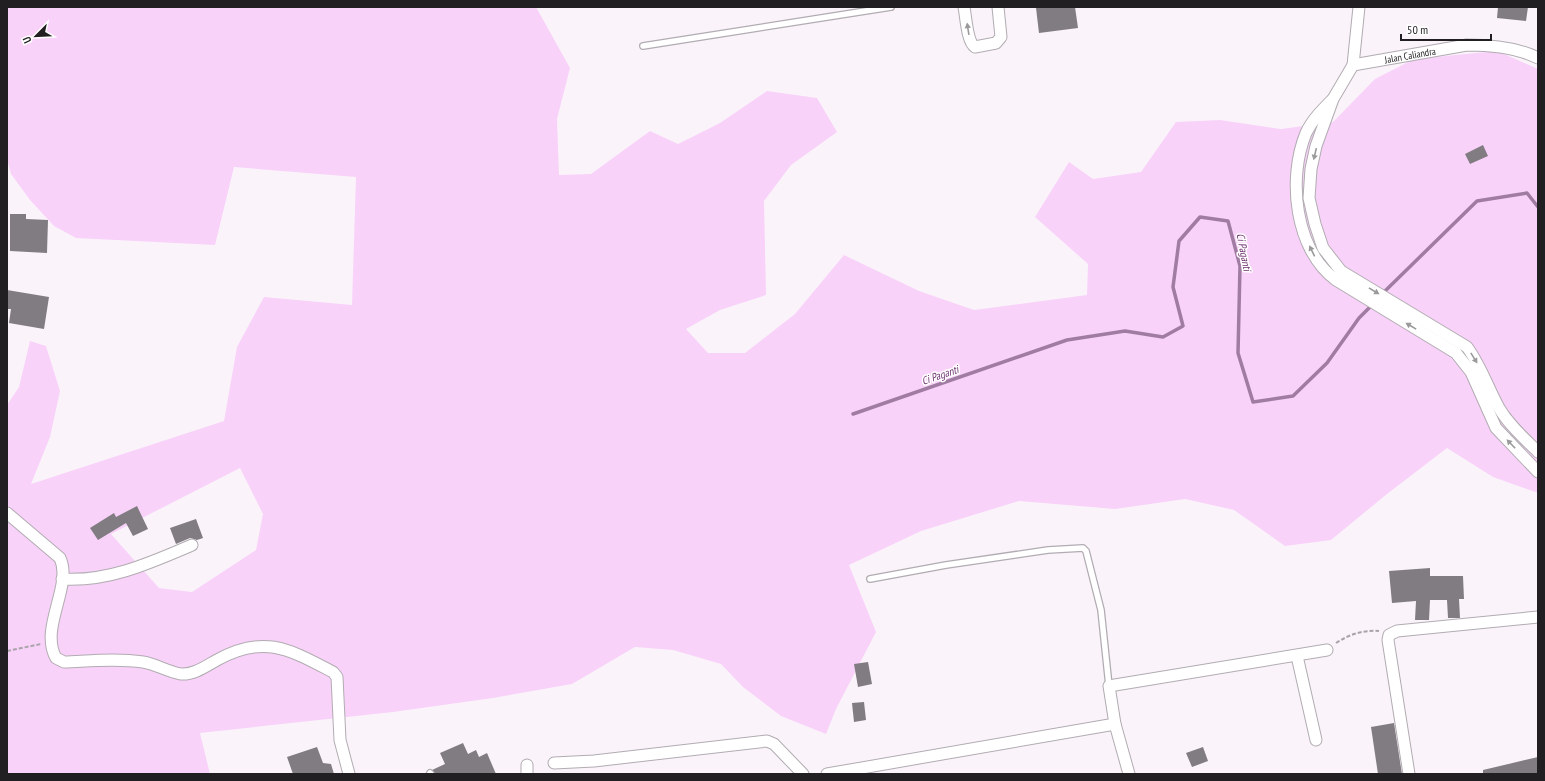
<svg xmlns="http://www.w3.org/2000/svg" width="1545" height="781" font-family="'PT Sans Narrow',sans-serif">
<rect width="100%" height="100%" fill="#faf4fa"/>
<!-- green -->
<path fill="#f9d2fa" fill-rule="evenodd" d="M7,7h529l34,61 -13,51 2,56 32,-1 59,-43 28,13 42,-21 47,-32 50,7 20,34 -46,33 -27,36 2,94 -46,15 -34,19 22,24h37l50,-39 49,-59 75,36 55,19 113,-15 1,-31 -53,-47 34,-55 24,17 48,-7 35,-50 44,-2 61,9 52,-7 42,-43 39,-20 83,-8 41,18v424l-45,-16 -46,-29 -60,46 -56,46 -46,6 -51,-36 -49,-11 -70,10 -96,-8 -98,30 -72,34 27,67 -40,77 -10,25 -45,-18 -38,-29 -22,-23 -48,-14 -38,-3 -63,37 -79,14 -100,14 -193,21 10,41h-203v-369l12,-18 11,-46 16,5 14,45 -10,46 -19,47 193,-63 13,-74 27,-50 88,8 4,-128 -122,-10 -19,78 -139,-7 -22,-12 -24,-26 -19,-26 -4,-15zM240,468l23,46 -7,36 -64,42 -33,-4 -48,-54z"/>
<g fill="none" stroke-linecap="round" stroke-linejoin="round">
<!-- stream -->
<g stroke="#a17ca2" stroke-width="3.5">
<polyline points="1383,293 1477,201 1527,193 1538,207"/>
<polyline points="853,414 1067,340 1125,331 1163,337 1183,326 1173,287 1179,241 1200,217 1228,221 1240,266 1238,353 1253,402 1293,396 1327,363 1359,318 1373,304"/>
</g>
</g>
<!-- building -->
<g fill="#817c81">
<polygon points="1043,7 1075,7 1078,28 1039,33 1036,8"/>
<polygon points="1498,7 1528,7 1526,21 1497,18"/>
<polygon points="1483,145 1488,156 1470,164 1465,154"/>
<polygon points="10,214 26,214 26,219 48,220 47,253 10,251"/>
<polygon points="7,290 49,297 44,329 9,323 11,309 7,309"/>
<polygon points="137,506 148,529 133,536 126,523 98,540 90,528 114,513 116,517"/>
<polygon points="196,519 203,538 197,540 190,538 176,544 170,528"/>
<polygon points="1430,568 1430,576 1463,576 1464,599 1459,599 1460,618 1448,618 1447,600 1430,600 1429,620 1415,620 1416,601 1392,603 1389,571"/>
<polygon points="868,662 872,684 858,687 854,664"/>
<polygon points="864,702 866,720 854,722 852,703"/>
<polygon points="1394,723 1402,774 1378,774 1371,727"/>
<polygon points="463,743 468,754 476,750 479,757 487,753 496,774 435,774 432,770 445,764 440,753"/>
<polygon points="317,747 323,763 331,764 334,774 293,774 287,757"/>
<polygon points="1203,747 1208,761 1192,767 1186,753"/>
<polygon points="1538,757 1538,774 1483,774 1483,770"/>
</g>
<g fill="none" stroke-linecap="round" stroke-linejoin="round">
<!-- service casing -->
<g stroke="#b1acb1" stroke-width="8">
<g id="service">
<polyline points="643,46 891,7"/>
<polyline points="870,579 946,565 1048,550 1083,548 1086,551 1101,610 1109,686"/>
<polyline points="430,773 431,774"/>
</g>
</g>
<!-- minor casing -->
<g stroke="#b1acb1" stroke-width="13">
<g id="minor">
<path d="M964,7c2,10 3,35 11,40l21,-4 5,-6 -3,-30"/>
<path d="M1359,7l-6,58 -20,34 -17,47 -5,23 -2,29 6,26 8,24 18,23 126,76c14,19 21,41 32,61 10,17 25,30 39,44"/>
<path id="s1" d="M1353,65l114,-20c24,0 49,2 71,13"/>
<path d="M1332,100c-10,10 -20,20 -26,33 -19,46 -11,117 30,147l120,73 15,19 25,56 42,44"/>
<path d="M7,513l53,45c13,28 -21,70 -4,100l8,4c26,-1 53,-4 79,0 13,2 25,10 38,12 13,1 25,-8 36,-14 47,-26 72,-11 116,12l4,5 3,63 9,34"/>
<path d="M62,579c46,3 88,-16 130,-34"/>
<polyline points="1297,656 1316,740"/>
<polyline points="554,763 594,761 767,741 774,744 803,774"/>
<polyline points="527,774 527,765"/>
<polyline points="827,774 1115,724"/>
<polyline points="1129,774 1115,724 1109,686 1327,650"/>
<polyline points="1409,774 1388,640 1389,635 1397,631 1538,617"/>
</g>
</g>
<!-- path -->
<g stroke="#a9a4a9" stroke-width="2" stroke-dasharray="4 2" stroke-linecap="butt">
<path d="M1336,643c14,-9 27,-13 43,-12"/>
<polyline points="7,651 41,644"/>
</g>
<!-- service -->
<use href="#service" stroke="#fff" stroke-width="5.5"/>
<!-- minor -->
<use href="#minor" stroke="#fff" stroke-width="11"/>
</g>
<!-- one-way arrows -->
<defs><path id="oneway-solid" d="M-6-.8H1V-3.2L6.5 0L1 3.2V.8H-6Z"/></defs>
<g fill="#9b9a9b">
<use href="#oneway-solid" transform="translate(968 29) rotate(-99)"/>
<use href="#oneway-solid" transform="translate(1315 154) rotate(103)"/>
<use href="#oneway-solid" transform="translate(1312 251) rotate(-116)"/>
<use href="#oneway-solid" transform="translate(1374 291) rotate(31)"/>
<use href="#oneway-solid" transform="translate(1411 326) rotate(-149)"/>
<use href="#oneway-solid" transform="translate(1474 358) rotate(58)"/>
<use href="#oneway-solid" transform="translate(1511 444) rotate(-134)"/>
</g>
<g text-anchor="middle" dominant-baseline="central" stroke-width="3" stroke-linejoin="round" paint-order="stroke">
<!-- street labels -->
<g font-size="10" fill="#211f21" stroke="#fff">
<text stroke="none"><textPath href="#s1" startOffset="58">Jalan Caliandra</textPath></text>
</g>
<!-- water labels -->
<g font-size="11" font-style="italic" fill="#6d3170" stroke="#fff">
<text transform="translate(1244 252) rotate(79)">Ci Paganti</text>
<text transform="translate(940 375) rotate(-19)">Ci Paganti</text>
</g>
</g>
<!-- border -->
<rect width="1545" height="781" fill="none" stroke="#211f21" stroke-width="16"/>
<!-- north arrow -->
<g transform="translate(36 36) rotate(246)" stroke="#ffffff" stroke-width="3" paint-order="stroke">
<path d="M0-3L7 15L0 10L-7 15Z" fill="#211f21"/>
<text y="-6" font-size="11" font-weight="bold" text-anchor="middle" fill="#211f21">U</text>
</g>
<!-- scale -->
<path d="M1401 34v6h90v-6" fill="none" stroke="#211f21" stroke-width="2"/>
<text x="1407" y="34" font-size="12" fill="#211f21" stroke="#ffffff" stroke-width="3" paint-order="stroke">50 m</text>
</svg>
